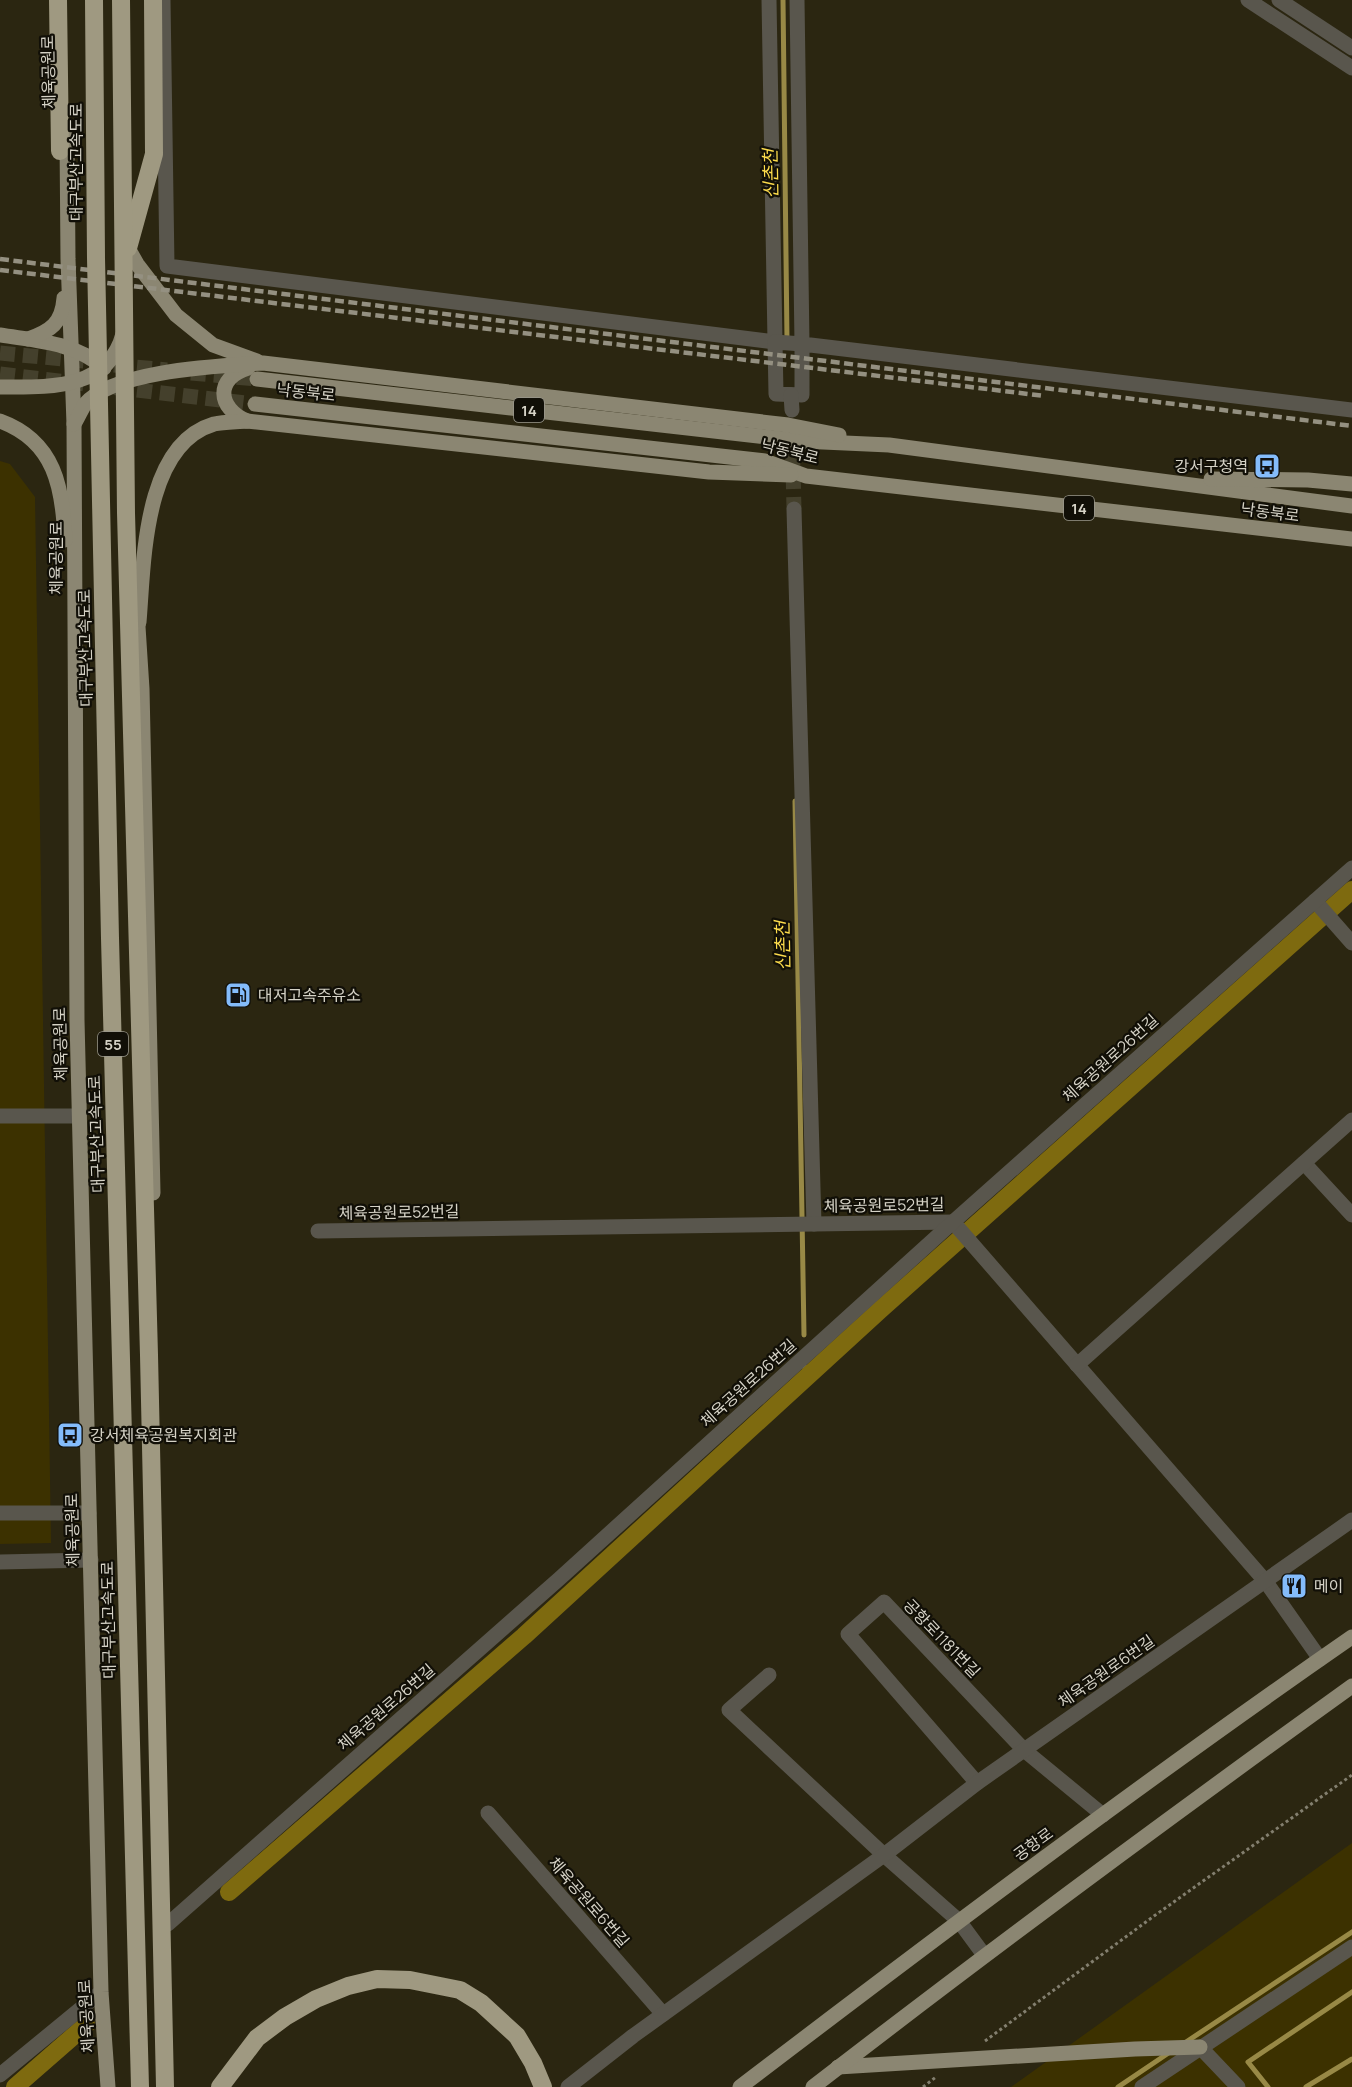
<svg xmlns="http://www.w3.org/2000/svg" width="1352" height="2087" font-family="Manrope,'Noto Sans KR',sans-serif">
<rect width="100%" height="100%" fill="#2b2611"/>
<!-- green -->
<g fill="#3c3100">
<polygon points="0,461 10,464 35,497 51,1543 0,1544"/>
<polygon points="1352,1843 1352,2087 1011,2087"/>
</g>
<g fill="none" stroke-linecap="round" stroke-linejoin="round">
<!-- stream -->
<g stroke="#988946" stroke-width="5">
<polyline points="783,0 787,340"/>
<polyline points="795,801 804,1335"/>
<polyline points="805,1367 805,1379"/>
<polyline points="1183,2044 1352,1932"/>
<polyline points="1118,2087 1170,2052"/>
<polyline points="1268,2087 1248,2062 1352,1992"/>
<polyline points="1306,2087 1352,2059"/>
</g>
<!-- canal -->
<g stroke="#7e6a0f" stroke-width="18">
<polyline points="229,1892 524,1636 881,1309 1352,890"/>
<polyline points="15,2087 86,2025"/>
</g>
<!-- minor-tunnel -->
<polyline stroke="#44402c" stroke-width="15" stroke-dasharray="15 8" stroke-linecap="butt" points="792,428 794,509"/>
<!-- major-tunnel -->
<g stroke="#44402c" stroke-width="15" stroke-dasharray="15 8" stroke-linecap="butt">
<polyline points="0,353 84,361"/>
<polyline points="114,365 167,370"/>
<polyline points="191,373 257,379"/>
<polyline points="0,374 255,404"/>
</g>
<!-- path -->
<g stroke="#837f6f" stroke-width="3" stroke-dasharray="3 3" stroke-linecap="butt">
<polyline points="985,2041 1154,1916 1352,1775"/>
<polyline points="923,2087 936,2077"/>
</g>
<!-- minor -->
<g stroke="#59564d" stroke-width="15">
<polyline points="163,0 167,266 775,342 769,0"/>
<polyline points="797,0 802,344 802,395 776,394 775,342 802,344 1352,410"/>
<polyline points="1248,0 1352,68"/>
<polyline points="1279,0 1352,48"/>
<polyline points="791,395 792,410"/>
<polyline points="794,509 814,1224"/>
<polyline points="1315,901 1352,943"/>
<polyline points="0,1116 79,1116"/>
<polyline points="1304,1163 1352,1215"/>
<polyline points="318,1231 953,1222 1266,1582 1320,1659"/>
<polyline points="1077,1365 1352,1120"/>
<polyline points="0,1513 89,1513"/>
<polyline points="0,1562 91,1560"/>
<polyline points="769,1675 729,1710 884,1855 959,1921 984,1955"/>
<polyline points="977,1783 848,1634 884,1602 1024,1750 1103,1815"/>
<polyline points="488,1813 663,2014"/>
<polyline points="168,1924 559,1579 953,1222 1352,868"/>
<polyline points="1200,2047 1238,2087"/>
<polyline points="0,2075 101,1992"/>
<polyline points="568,2087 633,2036 884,1855 977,1783 1352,1520"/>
<polyline points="1142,2087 1352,1947"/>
</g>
<!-- major -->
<g stroke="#8b8672" stroke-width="15">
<polyline points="67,138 68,259 74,424 77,1020 101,1992 108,2087"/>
<polyline points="128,248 137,264 176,315 213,345 257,361"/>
<path d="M0,335c37,6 74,7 104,33"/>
<path d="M28,339c23,-8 34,-16 36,-41"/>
<polyline points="257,379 801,441 889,445 1352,506"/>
<path d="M0,387c47,0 108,4 123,-53"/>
<polyline points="255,404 765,461 806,476 1352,539"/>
<path d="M0,421c55,20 63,67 65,119"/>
<path d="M247,421c-30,-13 -32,-43 1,-53"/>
<path d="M74,424c4,-6 7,-14 11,-20 29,-34 135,-38 178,-41l525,62 51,10"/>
<polyline points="1211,479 1308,480 1352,484"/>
<polyline points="137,611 142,689 153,1193"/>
<path d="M139,622c5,-59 4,-177 75,-198 10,-2 22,-2 33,-3l462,51 82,3"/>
<polyline points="838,2067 1135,2049 1200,2047"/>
<path d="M740,2087c201,-153 404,-306 612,-450"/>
<path d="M813,2087c177,-137 357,-270 539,-401"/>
</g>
<!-- highway -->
<g stroke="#9f9981" stroke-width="18">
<polyline points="58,0 60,151"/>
<polyline points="128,248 154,154 153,0"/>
<polyline points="220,2087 257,2038 285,2017 316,1999 348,1986 377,1979 410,1980 460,1990 481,2003 517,2036 533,2063 543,2087"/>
</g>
<!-- rail -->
<g stroke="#949081" stroke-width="4.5" stroke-dasharray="9 4.5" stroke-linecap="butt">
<polyline points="0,259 1352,426"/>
<polyline points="0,270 1045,396"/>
</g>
<!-- highway-bridge -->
<g stroke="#9f9981" stroke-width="18">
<polyline points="94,0 96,258 110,938 140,2087"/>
<polyline points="121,0 126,513 149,1355 165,2087"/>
</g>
</g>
<!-- icons -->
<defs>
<g id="bus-square" transform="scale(1.35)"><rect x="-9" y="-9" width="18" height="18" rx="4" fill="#84bcfb" stroke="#110f07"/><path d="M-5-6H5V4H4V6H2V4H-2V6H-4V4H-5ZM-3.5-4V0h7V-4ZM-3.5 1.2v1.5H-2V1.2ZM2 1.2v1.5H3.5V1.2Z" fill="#111"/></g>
<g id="fuel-square" transform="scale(1.35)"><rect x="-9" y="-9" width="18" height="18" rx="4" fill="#84bcfb" stroke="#110f07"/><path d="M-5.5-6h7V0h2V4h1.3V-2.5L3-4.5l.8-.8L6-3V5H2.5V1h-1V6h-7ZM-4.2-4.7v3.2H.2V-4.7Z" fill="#111"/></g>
<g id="restaurant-square" transform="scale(1.35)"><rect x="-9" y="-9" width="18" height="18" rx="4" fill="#84bcfb" stroke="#110f07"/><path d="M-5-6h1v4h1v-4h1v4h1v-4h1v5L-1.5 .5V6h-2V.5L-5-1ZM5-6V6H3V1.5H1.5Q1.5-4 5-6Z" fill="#111"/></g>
</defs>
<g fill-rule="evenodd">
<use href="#bus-square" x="1267" y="466"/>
<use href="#fuel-square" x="238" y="995"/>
<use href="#bus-square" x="70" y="1435"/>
<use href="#restaurant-square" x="1294" y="1586"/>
</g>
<g text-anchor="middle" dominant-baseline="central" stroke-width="4.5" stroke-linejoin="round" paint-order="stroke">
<!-- shield labels -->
<g fill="#110f07" stroke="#9a988d" stroke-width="1.5">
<rect x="514" y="398" width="30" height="24" rx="4.5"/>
<rect x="1064" y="496" width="30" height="24" rx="4.5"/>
<rect x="98" y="1032" width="30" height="24" rx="4.5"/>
</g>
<g font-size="15" font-weight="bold" fill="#d5d2c6">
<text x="529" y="410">14</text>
<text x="1079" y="508">14</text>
<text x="113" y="1044">55</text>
</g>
<!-- street labels -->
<g font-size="16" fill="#d5d2c6" stroke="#110f07">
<text transform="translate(48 72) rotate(-91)">체육공원로</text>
<text transform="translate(76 162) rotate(-90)">대구부산고속도로</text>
<text transform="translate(306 392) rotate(6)">낙동북로</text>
<text transform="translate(790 451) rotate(14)">낙동북로</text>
<text transform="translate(1270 512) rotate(7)">낙동북로</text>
<text transform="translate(56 558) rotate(-90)">체육공원로</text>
<text transform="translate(85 648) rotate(-91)">대구부산고속도로</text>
<text transform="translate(60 1044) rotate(-91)">체육공원로</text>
<text transform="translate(1110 1058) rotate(-42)">체육공원로26번길</text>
<text transform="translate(96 1134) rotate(-92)">대구부산고속도로</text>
<text transform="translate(884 1205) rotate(-1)">체육공원로52번길</text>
<text transform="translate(399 1212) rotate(-1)">체육공원로52번길</text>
<text transform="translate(748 1383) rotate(-42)">체육공원로26번길</text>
<text transform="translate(72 1530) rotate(-91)">체육공원로</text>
<text transform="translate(108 1620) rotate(-91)">대구부산고속도로</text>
<text transform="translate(942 1638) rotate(46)">공항로1181번길</text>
<text transform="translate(1106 1671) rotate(-35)">체육공원로6번길</text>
<text transform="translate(386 1707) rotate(-41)">체육공원로26번길</text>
<text transform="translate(1033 1844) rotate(-36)">공항로</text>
<text transform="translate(589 1902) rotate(49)">체육공원로6번길</text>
<text transform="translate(86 2016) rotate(-93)">체육공원로</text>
</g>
<!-- poi labels -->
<g font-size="16" fill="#d5d2c6" stroke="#110f07" text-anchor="start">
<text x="1248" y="466" text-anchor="end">강서구청역</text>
<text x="258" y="995">대저고속주유소</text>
<text x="90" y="1435">강서체육공원복지회관</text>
<text x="1314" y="1586">메이</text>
</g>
<!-- water labels -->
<g font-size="18" font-style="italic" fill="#fddc4c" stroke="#110f07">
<text transform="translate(770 174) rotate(-91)">신촌천</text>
<text transform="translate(782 946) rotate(-91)">신촌천</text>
</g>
</g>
</svg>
